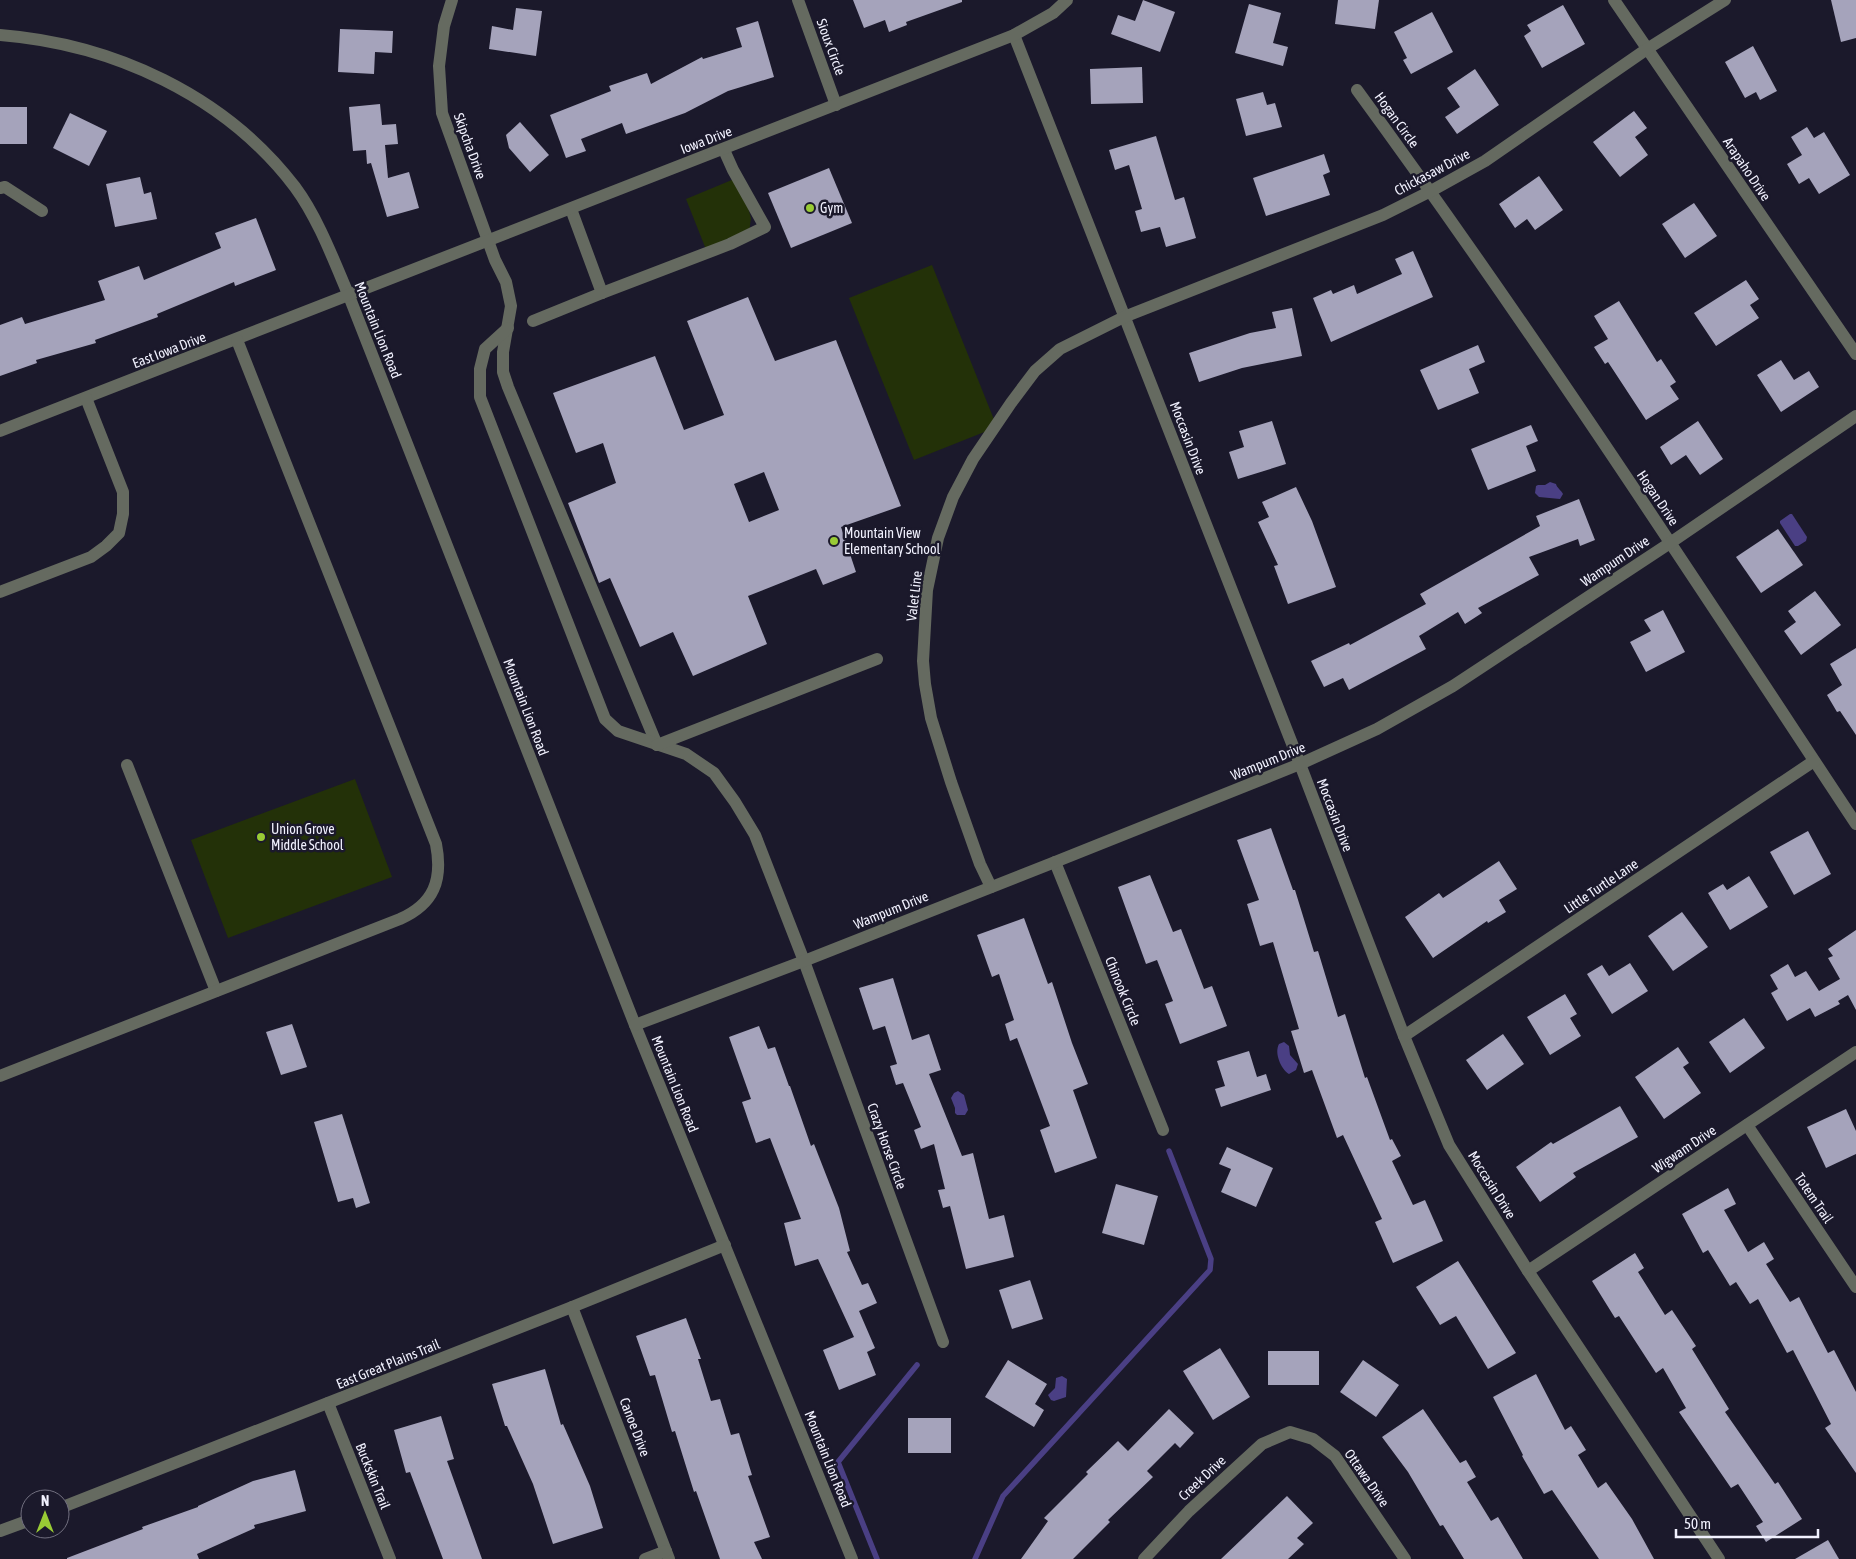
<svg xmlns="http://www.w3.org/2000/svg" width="1856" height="1559" font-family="'Asap Condensed',sans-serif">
<rect width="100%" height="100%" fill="#1b192b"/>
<!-- green -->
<g fill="#233108">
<polygon points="739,177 751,218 749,233 707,252 686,199"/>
<polygon points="932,265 997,427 914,460 849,298"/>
<polygon points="355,779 392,877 228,938 191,840"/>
</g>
<!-- water -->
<g fill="#4a3f84">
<path d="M1550,482l6,2c1,4 5,6 7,10l-3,5 -21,-2 -4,-4 1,-7 2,-1h7z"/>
<polygon points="1790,514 1792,514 1807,537 1806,541 1798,546 1795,546 1780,523 1780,521"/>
<path d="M1284,1042l5,4 1,9 8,9 -2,6 -7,4c-8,-5 -15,-21 -10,-30z"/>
<polygon points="958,1091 964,1095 968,1110 965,1115 957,1115 955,1113 955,1108 951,1098 954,1093"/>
<polygon points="1062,1376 1067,1379 1066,1397 1054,1401 1051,1400 1048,1395 1055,1388 1056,1378"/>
</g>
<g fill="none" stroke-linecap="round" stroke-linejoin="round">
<!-- stream -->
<g stroke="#4a3f84" stroke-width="5.5">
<polyline points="877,1559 838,1462 917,1365"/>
<polyline points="975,1559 1003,1496 1210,1270 1211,1259 1169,1151"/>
</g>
</g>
<!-- building -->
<g fill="#a5a3bb" fill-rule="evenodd">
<polygon points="853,0 962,0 962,2 906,22 907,25 889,32 885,20 864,28"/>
<polygon points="1143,0 1175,12 1160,52 1111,34 1118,15 1135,21"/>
<polygon points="1338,0 1379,0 1375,29 1335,24"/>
<polygon points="1831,0 1856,0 1856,38 1841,42"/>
<polygon points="1249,4 1281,13 1273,43 1288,47 1283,66 1235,53"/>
<polygon points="1563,5 1585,44 1542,68 1524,36 1531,31 1527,25"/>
<polygon points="516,8 542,11 536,56 489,49 492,26 513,30"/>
<polygon points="1432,12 1453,52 1411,74 1403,60 1407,58 1394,32"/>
<polygon points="758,21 774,77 728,91 685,113 626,134 622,123 581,139 586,151 566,158 550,115 611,91 609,86 647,73 651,84 702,57 703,59 742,47 736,28"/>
<polygon points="340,29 393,31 392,53 375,52 374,74 338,72"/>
<polygon points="1753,46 1777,91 1760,100 1756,92 1745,98 1725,62"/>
<polygon points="1142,67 1143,103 1091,104 1090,69"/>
<polygon points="1475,69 1499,105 1457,134 1445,117 1460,107 1447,88"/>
<polygon points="1263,92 1267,105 1275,103 1282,127 1246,136 1236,99"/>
<polygon points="380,104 382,125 396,124 398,144 385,145 388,178 409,172 419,208 387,217 371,163 367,164 366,150 353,151 349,107"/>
<rect x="0" y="107" width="27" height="37"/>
<polygon points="1634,111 1647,128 1635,137 1648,155 1620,177 1593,142"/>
<polygon points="70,113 107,131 89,166 53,148"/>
<polygon points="520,122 549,155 530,172 509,148 506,135"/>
<polygon points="1807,127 1814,138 1824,132 1850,175 1819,194 1809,178 1799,184 1787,164 1802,155 1791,137"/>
<polygon points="1156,136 1175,200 1184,197 1196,238 1166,247 1160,227 1141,232 1135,211 1142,209 1129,165 1115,170 1109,150"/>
<polygon points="1324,154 1330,172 1323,175 1330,195 1266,216 1253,178"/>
<polygon points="829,168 852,223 791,248 768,193"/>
<polygon points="1539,176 1563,210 1535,230 1527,219 1515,228 1499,204"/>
<polygon points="140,177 144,194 151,192 157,219 115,227 106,184"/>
<polygon points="1694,203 1717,236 1685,258 1662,224"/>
<polygon points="256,218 276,270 235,286 234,282 157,314 158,317 95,340 96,343 36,360 37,363 0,376 0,325 22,317 25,324 105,300 98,281 139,266 144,280 221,248 215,233"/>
<polygon points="1413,251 1433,297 1331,342 1313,298 1331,290 1333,294 1354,285 1357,294 1402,274 1395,259"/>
<polygon points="1746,280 1759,299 1750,305 1759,318 1716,346 1694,313"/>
<path d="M748,297l27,64 61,-21 65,166 -60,21 15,45 -33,13 -7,-16 -68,27 19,48 -74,32 -20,-44 -33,15 -30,-69 -11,5 -31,-80 48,-20 -13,-40 -27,10 -23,-60 102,-37 29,74 40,-15 -37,-94zM764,472l15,38 -30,12 -15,-38z"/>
<polygon points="1619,301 1657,362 1661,359 1676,382 1670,386 1679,399 1646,420 1608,362 1605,364 1594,347 1608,339 1594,316"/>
<polygon points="1292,308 1302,356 1242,368 1199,382 1189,353 1250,333 1276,328 1272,312"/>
<polygon points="1478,345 1485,362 1469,369 1479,393 1438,410 1420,370"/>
<polygon points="1781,360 1794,380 1809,371 1819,387 1781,412 1757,375"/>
<polygon points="1272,421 1286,464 1238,479 1229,452 1244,447 1239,431"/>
<polygon points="1698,421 1723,459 1700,475 1686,455 1671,465 1660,447"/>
<polygon points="1531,425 1538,441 1526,446 1536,471 1488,490 1471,449"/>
<polygon points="1296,487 1312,521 1336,587 1288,604 1274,566 1278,565 1258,522 1269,517 1262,502"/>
<polygon points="1579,499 1595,540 1580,546 1578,539 1529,557 1539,575 1478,608 1482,613 1465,624 1458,612 1419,636 1426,649 1349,690 1343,678 1324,687 1311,661 1349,643 1350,645 1426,604 1420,594 1540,526 1536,516"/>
<polygon points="1778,529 1803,565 1761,593 1736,557"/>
<polygon points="1815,591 1841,625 1801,655 1784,631 1796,622 1788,611"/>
<polygon points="1663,610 1685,652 1646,672 1630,642 1651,631 1644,620"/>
<polygon points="1856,648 1856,735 1840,711 1837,712 1827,695 1842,685 1830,664"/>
<polygon points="1271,828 1293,890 1295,890 1314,952 1318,951 1338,1017 1345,1014 1365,1078 1367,1077 1390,1140 1392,1139 1401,1156 1392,1161 1413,1205 1425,1200 1443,1241 1393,1263 1375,1222 1382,1219 1343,1135 1337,1138 1312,1070 1304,1073 1291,1031 1299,1029 1273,942 1260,946 1247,904 1259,900 1237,840"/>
<polygon points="1808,831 1831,874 1794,895 1770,852"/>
<polygon points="1499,861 1517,889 1499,900 1506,912 1488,923 1487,921 1433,958 1405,917 1439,893 1443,898"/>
<polygon points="1150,875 1173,932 1181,929 1204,989 1212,986 1227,1026 1180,1044 1165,1004 1173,1001 1157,960 1146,964 1118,887"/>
<polygon points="1749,876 1768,907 1730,930 1708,893 1723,884 1727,890"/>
<polygon points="1682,912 1708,947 1673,971 1648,936"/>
<polygon points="1024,918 1048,984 1052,982 1072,1043 1088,1084 1073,1090 1097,1158 1055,1173 1040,1130 1050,1126 1017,1038 1010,1041 1005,1024 1014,1020 999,974 992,977 977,935"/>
<polygon points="1856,930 1856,1010 1848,995 1838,1001 1840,1004 1815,1017 1810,1008 1787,1021 1771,993 1778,989 1770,975 1788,964 1795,977 1806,971 1819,991 1840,979 1828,958 1833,956 1828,949"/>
<polygon points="1630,963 1648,991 1612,1014 1587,974 1602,965 1609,976"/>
<polygon points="893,978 912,1040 929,1034 941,1070 929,1074 962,1156 973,1153 989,1219 1004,1215 1014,1257 966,1269 950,1206 943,1208 938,1190 945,1189 934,1144 921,1149 914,1130 921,1127 903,1083 896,1085 890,1066 897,1064 885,1026 873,1030 859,988"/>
<polygon points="1565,994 1577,1014 1570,1018 1581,1036 1550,1055 1527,1017"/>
<polygon points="1744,1018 1765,1048 1730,1073 1709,1042"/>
<polygon points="292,1024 307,1067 281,1075 266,1032"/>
<polygon points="759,1026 768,1049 775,1047 789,1086 790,1086 811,1146 814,1144 839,1208 850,1251 847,1252 862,1285 868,1283 877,1303 859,1311 875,1348 867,1352 876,1375 839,1390 823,1350 854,1337 818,1259 795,1266 784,1223 801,1219 770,1138 756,1143 742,1102 751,1099 729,1037"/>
<polygon points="1503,1034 1524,1064 1487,1090 1466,1060"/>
<polygon points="1678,1047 1689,1063 1683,1067 1701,1093 1664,1119 1635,1077"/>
<polygon points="1249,1051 1257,1077 1266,1074 1271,1090 1221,1107 1215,1089 1225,1086 1217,1061"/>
<polygon points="1620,1106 1638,1137 1573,1173 1576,1177 1540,1202 1516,1167 1551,1142 1553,1144"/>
<polygon points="1846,1109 1856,1131 1856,1154 1826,1168 1807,1127"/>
<polygon points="342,1114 370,1203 356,1208 353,1198 338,1202 314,1122"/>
<polygon points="1227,1147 1273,1168 1256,1207 1221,1192 1231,1169 1219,1164"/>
<polygon points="1116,1184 1158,1196 1144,1245 1102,1233"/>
<polygon points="1728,1188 1736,1204 1724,1210 1748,1252 1764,1242 1774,1259 1766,1264 1790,1302 1799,1297 1828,1353 1834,1350 1856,1392 1856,1473 1825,1428 1831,1424 1793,1350 1787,1353 1758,1299 1750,1304 1736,1282 1730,1286 1708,1250 1703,1253 1682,1214"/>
<polygon points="1635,1253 1644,1268 1638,1272 1665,1315 1672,1310 1696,1346 1692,1349 1729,1409 1725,1412 1775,1484 1778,1482 1802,1519 1766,1542 1756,1526 1763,1522 1738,1484 1731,1488 1679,1412 1686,1408 1663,1368 1656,1373 1619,1316 1615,1318 1592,1281"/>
<polygon points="1458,1261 1516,1353 1488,1369 1456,1316 1440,1325 1416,1287"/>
<polygon points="1030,1280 1043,1319 1012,1329 999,1290"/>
<polygon points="686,1318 701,1359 698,1359 711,1401 720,1399 731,1435 739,1433 752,1475 748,1476 770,1537 754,1542 762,1559 720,1559 696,1491 694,1492 675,1431 672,1432 655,1375 650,1376 636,1336"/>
<polygon points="1220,1348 1250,1397 1213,1420 1183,1371"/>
<rect x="1268" y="1351" width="51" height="34"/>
<polygon points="1008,1360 1047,1384 1035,1404 1044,1410 1034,1427 985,1397"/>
<polygon points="1363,1360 1399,1385 1376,1417 1340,1392"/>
<polygon points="545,1369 561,1425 563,1424 590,1486 603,1528 553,1544 533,1484 507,1426 505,1426 492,1384"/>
<polygon points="1536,1374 1565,1430 1571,1426 1586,1450 1578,1455 1598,1488 1606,1482 1632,1519 1654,1559 1599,1559 1552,1490 1544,1494 1522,1456 1523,1455 1493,1397"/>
<polygon points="1169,1409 1194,1433 1180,1448 1175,1443 1147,1471 1153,1477 1108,1520 1110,1522 1073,1559 1021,1559 1048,1521 1044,1518 1088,1474 1086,1472 1118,1441 1128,1451"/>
<polygon points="1423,1409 1460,1463 1466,1460 1476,1477 1467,1482 1491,1521 1498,1517 1523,1559 1464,1559 1443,1525 1440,1526 1408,1472 1382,1437"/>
<polygon points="441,1416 454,1459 447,1461 482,1559 443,1559 410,1472 406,1473 394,1430"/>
<rect x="908" y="1418" width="43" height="35"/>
<polygon points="295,1470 306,1511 254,1525 255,1528 197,1554 199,1559 67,1559 67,1558 143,1529 142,1527 198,1507 198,1506 253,1481"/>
<polygon points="1287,1496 1313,1523 1297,1538 1304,1544 1288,1559 1221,1559"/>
<polygon points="1828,1540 1839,1559 1795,1559"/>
</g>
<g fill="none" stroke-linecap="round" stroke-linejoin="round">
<!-- minor -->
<g stroke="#656a60" stroke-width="12">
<polyline points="452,0 444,26 439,66 442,113 495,260 506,282 511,306 503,352 503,372 508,387 657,745"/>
<polyline points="798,0 836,105"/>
<polyline points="1614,0 1856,354"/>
<path d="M0,35c113,9 225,60 295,152 23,31 39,74 54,109l286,729 217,534"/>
<polyline points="1014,35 1300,764 1404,1036 1449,1145 1528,1271 1719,1559"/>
<path d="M1357,90c175,239 336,487 499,734"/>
<polyline points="0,188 5,187 42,211"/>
<polyline points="571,209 602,293"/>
<polyline points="533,321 602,293 730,244 765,227 733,170 724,150"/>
<polyline points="508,328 485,349 480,369 480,397 605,719 618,731 686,754 714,773 735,802 755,835 804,961 943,1342"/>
<path d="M0,431c338,-131 676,-263 1014,-396l39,-22 14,-13"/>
<polyline points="0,592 91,557 106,546 119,533 123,514 123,492 86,398"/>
<polyline points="657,745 877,659"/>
<polyline points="127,765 216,991"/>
<polyline points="1055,862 1163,1130"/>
<polyline points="991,887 980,864 951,782 931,718 925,684 923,661 927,590 938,538 953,497 973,459 1011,403 1035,371 1060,349 1124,317 1383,215 1431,191 1485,161 1647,49 1725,0"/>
<polyline points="635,1025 804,961 1055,862 1300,764 1377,729 1453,686 1670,543 1856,416"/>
<polyline points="1404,1036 1814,761"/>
<path d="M0,1076l400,-157c34,-15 43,-39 36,-75l-199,-504"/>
<polyline points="1747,1125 1856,1287"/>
<polyline points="1528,1271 1856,1052"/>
<polyline points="572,1307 669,1559"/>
<polyline points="328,1403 390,1559"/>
<polyline points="60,1508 572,1307 725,1245"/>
<polyline points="0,1531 30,1520"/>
<polyline points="645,1559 666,1551"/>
<polyline points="1144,1559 1189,1511 1262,1444 1290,1432 1313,1439 1335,1456 1405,1559"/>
</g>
</g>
<!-- markers -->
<g fill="#99cb35" stroke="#1b192b" stroke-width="2">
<circle cx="810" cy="208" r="5"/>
<circle cx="834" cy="541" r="5"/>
<circle cx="261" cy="837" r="5"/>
</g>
<g text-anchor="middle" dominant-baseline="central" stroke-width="5" stroke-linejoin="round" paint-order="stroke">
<!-- street labels -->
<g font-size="14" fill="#f1f1fe" stroke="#1b192b">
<text transform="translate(831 47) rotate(70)">Sioux Circle</text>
<text transform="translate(1397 120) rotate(54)">Hogan Circle</text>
<text transform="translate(706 140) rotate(-21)">Iowa Drive</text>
<text transform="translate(470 146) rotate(70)">Skipcha Drive</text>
<text transform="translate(1747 169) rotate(56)">Arapaho Drive</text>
<text transform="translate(1432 172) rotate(-28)">Chickasaw Drive</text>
<text transform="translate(378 330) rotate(68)">Mountain Lion Road</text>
<text transform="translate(169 350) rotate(-21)">East Iowa Drive</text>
<text transform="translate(1188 438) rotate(69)">Moccasin Drive</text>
<text transform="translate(1658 498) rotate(56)">Hogan Drive</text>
<text transform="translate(1615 561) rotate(-34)">Wampum Drive</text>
<text transform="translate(914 596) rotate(-83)">Valet Line</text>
<text transform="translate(526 707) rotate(69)">Mountain Lion Road</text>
<text transform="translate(1268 761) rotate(-22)">Wampum Drive</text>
<text transform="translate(1335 815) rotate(69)">Moccasin Drive</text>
<text transform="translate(1601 886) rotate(-34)">Little Turtle Lane</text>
<text transform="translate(891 910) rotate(-22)">Wampum Drive</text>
<text transform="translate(1123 991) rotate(68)">Chinook Circle</text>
<text transform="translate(675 1084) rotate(68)">Mountain Lion Road</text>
<text transform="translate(887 1146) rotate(70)">Crazy Horse Circle</text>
<text transform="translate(1684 1149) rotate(-34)">Wigwam Drive</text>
<text transform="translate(1492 1185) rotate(58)">Moccasin Drive</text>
<text transform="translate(1814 1198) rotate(56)">Totem Trail</text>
<text transform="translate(388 1364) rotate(-22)">East Great Plains Trail</text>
<text transform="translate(635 1427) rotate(69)">Canoe Drive</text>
<text transform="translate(828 1459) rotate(68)">Mountain Lion Road</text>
<text transform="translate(373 1476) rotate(68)">Buckskin Trail</text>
<text transform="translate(1202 1478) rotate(-43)">Creek Drive</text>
<text transform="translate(1367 1478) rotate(55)">Ottawa Drive</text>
</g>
<!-- poi labels -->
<g font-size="14" fill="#f1f1fe" stroke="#1b192b" text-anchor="start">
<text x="820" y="208">Gym</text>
<text x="844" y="533">Mountain View<tspan x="844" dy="16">Elementary School</tspan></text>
<text x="271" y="829">Union Grove<tspan x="271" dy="16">Middle School</tspan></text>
</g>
</g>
<!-- north arrow -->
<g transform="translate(45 1514)"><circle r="24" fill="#1b192b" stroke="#716f7f"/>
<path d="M0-4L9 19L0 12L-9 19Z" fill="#99cb35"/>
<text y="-8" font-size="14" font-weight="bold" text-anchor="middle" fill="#f1f1fe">N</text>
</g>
<!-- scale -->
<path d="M1676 1529v8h142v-8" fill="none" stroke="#f1f1fe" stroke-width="2.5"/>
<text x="1684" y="1529" font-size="15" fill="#f1f1fe" stroke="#1b192b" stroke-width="4" paint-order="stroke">50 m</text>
</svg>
